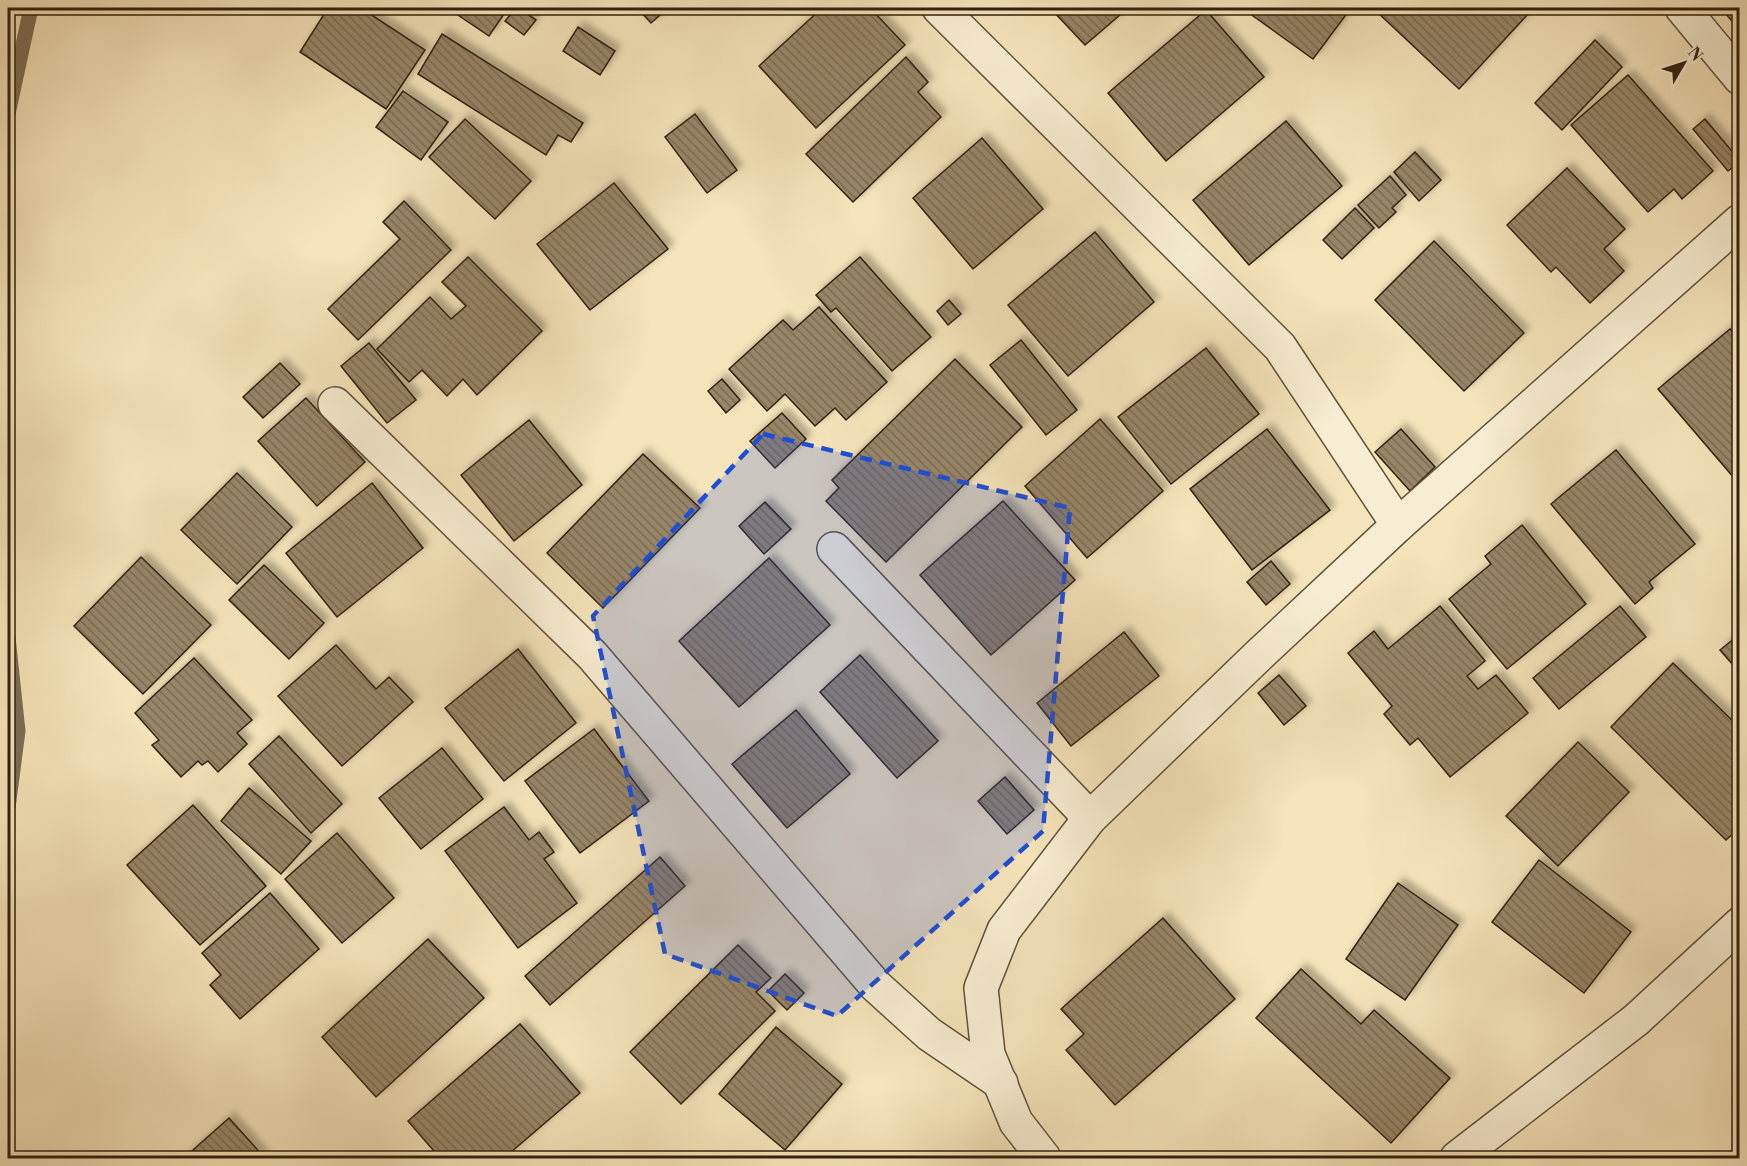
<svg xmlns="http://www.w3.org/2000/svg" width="1747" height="1166" font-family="'Libre Bodoni',serif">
<defs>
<pattern id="building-back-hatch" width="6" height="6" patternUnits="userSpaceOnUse" patternTransform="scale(1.5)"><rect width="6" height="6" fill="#978568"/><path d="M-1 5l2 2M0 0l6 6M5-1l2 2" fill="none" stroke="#7c6c54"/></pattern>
<filter id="shadow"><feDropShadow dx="5.5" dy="-5.5" stdDeviation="3" flood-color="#0004"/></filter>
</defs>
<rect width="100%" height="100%" fill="#f5e3b9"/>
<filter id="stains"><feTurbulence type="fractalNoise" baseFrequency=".00333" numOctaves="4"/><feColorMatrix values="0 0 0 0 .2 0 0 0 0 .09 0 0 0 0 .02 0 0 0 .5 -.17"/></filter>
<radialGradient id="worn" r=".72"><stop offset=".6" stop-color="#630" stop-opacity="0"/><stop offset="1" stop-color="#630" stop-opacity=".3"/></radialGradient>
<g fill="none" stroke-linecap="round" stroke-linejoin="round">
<!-- stream -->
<g stroke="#7e6d54" stroke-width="15">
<polyline points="8,114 31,8"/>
<polyline points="8,637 18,731 8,808"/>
</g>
</g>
<!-- building -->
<g fill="url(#building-back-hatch)" stroke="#312011" stroke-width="1.5" filter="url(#shadow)">
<polygon points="328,8 361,8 425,50 386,109 300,52"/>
<polygon points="444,8 460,8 455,14"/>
<polygon points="463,8 508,8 489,36 458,15"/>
<polygon points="516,8 519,8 536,20 524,35 505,21"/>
<polygon points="637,8 668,8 651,23"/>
<polygon points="822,8 870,8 905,45 816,128 759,66"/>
<polygon points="1057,8 1128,8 1085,45 1053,11"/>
<polygon points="1242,8 1351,8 1313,59"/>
<polygon points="1379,8 1522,8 1528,14 1459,89 1376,11"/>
<polygon points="1534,8 1546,8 1541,14"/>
<polygon points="1721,8 1740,8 1740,31"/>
<polygon points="1206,10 1264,77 1166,161 1108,93"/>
<polygon points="578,27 615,51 600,75 563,51"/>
<polygon points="442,34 583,123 571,142 558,135 546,155 418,74"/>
<polygon points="1595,40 1622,67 1562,130 1535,103"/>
<polygon points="906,57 928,82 918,92 941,117 853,202 806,154"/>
<polygon points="1628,75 1713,171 1682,199 1674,189 1648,212 1571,125"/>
<polygon points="403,91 448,122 421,160 376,127"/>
<polygon points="695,114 737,170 707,193 665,137"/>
<polygon points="465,119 531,181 495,219 429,157"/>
<polygon points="1705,119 1740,161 1728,171 1693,129"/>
<polygon points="1286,121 1342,186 1249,265 1193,200"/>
<polygon points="982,138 1043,209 973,269 913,198"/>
<polygon points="1415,152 1441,180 1419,201 1394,172"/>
<polygon points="1567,168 1625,229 1604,249 1624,271 1590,303 1556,267 1551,272 1507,225"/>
<polygon points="1390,176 1406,195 1392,208 1396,212 1379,228 1358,205"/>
<polygon points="614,183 668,249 590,310 537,244"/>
<polygon points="404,201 451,250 358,340 328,309 400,239 383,222"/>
<polygon points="1355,208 1374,228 1342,259 1323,240"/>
<polygon points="1095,232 1154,302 1068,376 1008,305"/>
<polygon points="1434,241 1524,333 1464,391 1375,300"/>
<polygon points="468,257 542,331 477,395 463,379 447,396 422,370 409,382 377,349 430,297 451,319 466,306 442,282"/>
<polygon points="860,257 931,337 892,371 836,308 831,312 816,295"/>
<polygon points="949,300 961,314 948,325 937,311"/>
<polygon points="819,307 887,382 846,420 835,408 815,426 785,394 767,411 729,369 783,320 793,330"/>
<polygon points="1730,329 1740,340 1740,485 1658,389"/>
<polygon points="1021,340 1077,410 1046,435 990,365"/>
<polygon points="369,343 416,400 387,423 341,366"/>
<polygon points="1206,348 1259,414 1171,484 1118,417"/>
<polygon points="955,359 1022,427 886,562 826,501 839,488 832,480"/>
<polygon points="280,363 300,384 263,418 243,397"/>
<polygon points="722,379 740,400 726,413 708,391"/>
<polygon points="306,398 365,462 317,506 258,441"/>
<polygon points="782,413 806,439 775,468 750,441"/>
<polygon points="1100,419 1163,491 1087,558 1025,486"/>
<polygon points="529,420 582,485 514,541 461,475"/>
<polygon points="1267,429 1330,510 1252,570 1190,489"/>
<polygon points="1401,429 1435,467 1410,491 1375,452"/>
<polygon points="1616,450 1695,544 1649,582 1653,588 1635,604 1551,504"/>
<polygon points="643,454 700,508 603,608 547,553"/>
<polygon points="237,473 292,527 237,584 181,530"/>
<polygon points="372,483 423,548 337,617 286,553"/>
<polygon points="1003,501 1075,580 991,655 920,575"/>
<polygon points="765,502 791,529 764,554 739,526"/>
<polygon points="1522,525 1586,604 1507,669 1449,599 1491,564 1485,556"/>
<polygon points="141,557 211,625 143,694 74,626"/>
<polygon points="769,558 830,625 739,707 679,641"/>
<polygon points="1271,561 1290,584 1266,605 1247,582"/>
<polygon points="264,565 324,623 289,659 229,600"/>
<polygon points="1440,606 1485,661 1467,676 1478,689 1496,675 1528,713 1450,777 1418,738 1410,745 1384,714 1392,706 1348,653 1374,631 1388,649"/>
<polygon points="1620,606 1646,637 1559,709 1533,678"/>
<polygon points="1124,632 1159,676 1071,746 1037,703"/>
<polygon points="1740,634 1740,673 1720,650"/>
<polygon points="336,645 376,689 389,677 413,702 342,766 278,696"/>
<polygon points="518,649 576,723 504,781 445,708"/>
<polygon points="860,655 938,741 897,778 820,692"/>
<polygon points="194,658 252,720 237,733 247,744 218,772 208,761 202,765 198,761 181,777 152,745 159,740 135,713"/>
<polygon points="1673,663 1740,728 1740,827 1726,840 1611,727"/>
<polygon points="1279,675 1306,706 1284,725 1258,693"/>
<polygon points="796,710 850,774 787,828 732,764"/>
<polygon points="594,729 649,801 580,853 525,781"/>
<polygon points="279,736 342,804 311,833 249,764"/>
<polygon points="1578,742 1629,792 1558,866 1506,816"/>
<polygon points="442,748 483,799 421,849 379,798"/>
<polygon points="1005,777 1034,810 1007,834 978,801"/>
<polygon points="249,788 311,841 281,874 221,821"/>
<polygon points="193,805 266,886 200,945 127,865"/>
<polygon points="504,807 529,840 539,832 554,852 544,859 577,903 518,948 445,851"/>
<polygon points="337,833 394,898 342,943 285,879"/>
<polygon points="660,857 685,886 550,1005 525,976"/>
<polygon points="1539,860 1631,932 1584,993 1492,922"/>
<polygon points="1398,883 1458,925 1405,1000 1346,959"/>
<polygon points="270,893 319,949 240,1019 210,985 221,975 202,953"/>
<polygon points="1163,918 1235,999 1115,1105 1066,1050 1084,1034 1061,1009"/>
<polygon points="428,939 484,998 376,1097 322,1037"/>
<polygon points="738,945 771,978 756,992 775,1011 681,1104 630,1052"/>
<polygon points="1301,969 1361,1024 1374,1010 1450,1078 1391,1143 1256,1018"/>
<polygon points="785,974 804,993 787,1010 768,991"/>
<polygon points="520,1024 580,1093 504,1158 440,1158 408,1121"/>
<polygon points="776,1027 842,1084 785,1150 719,1094"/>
<polygon points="229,1118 264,1157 262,1158 184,1158"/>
</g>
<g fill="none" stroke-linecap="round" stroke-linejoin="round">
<!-- street casing -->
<g stroke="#62513b" stroke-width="36">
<g id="street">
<polyline points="939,8 1280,347 1398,525"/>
<polyline points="1682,8 1740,78"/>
<polyline points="335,404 592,655 876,986 929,1034 1001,1083"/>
<polyline points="834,549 1090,818"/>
<polyline points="1044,1158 1016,1122 988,1054 981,988 1004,930 1090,818 1259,655 1398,525 1740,221"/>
<polyline points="1457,1158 1636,1020 1740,924"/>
</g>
</g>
<!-- street -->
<use href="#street" stroke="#f8edd2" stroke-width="33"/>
</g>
<!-- marked area -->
<path fill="#1d4ed8" fill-opacity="0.2" stroke="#1d4ed8" stroke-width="4.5" stroke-dasharray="12 8" stroke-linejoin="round" d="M763,434l307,74 -27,323 -206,185 -172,-62 -72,-338z"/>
<!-- margin -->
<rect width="1747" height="1166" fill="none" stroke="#f5e3b9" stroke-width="30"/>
<rect x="9" y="9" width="1729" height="1148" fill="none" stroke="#312011" stroke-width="3"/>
<rect x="15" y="15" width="1717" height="1136" fill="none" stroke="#312011" stroke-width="1.5"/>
<!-- north arrow -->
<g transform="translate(1684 63) rotate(51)" stroke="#f8edd2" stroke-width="4.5" paint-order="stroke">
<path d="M0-4.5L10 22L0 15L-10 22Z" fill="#312011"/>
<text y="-9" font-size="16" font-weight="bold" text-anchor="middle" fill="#312011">N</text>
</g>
<rect width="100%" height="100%" filter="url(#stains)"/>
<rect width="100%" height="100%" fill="url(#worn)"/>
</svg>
